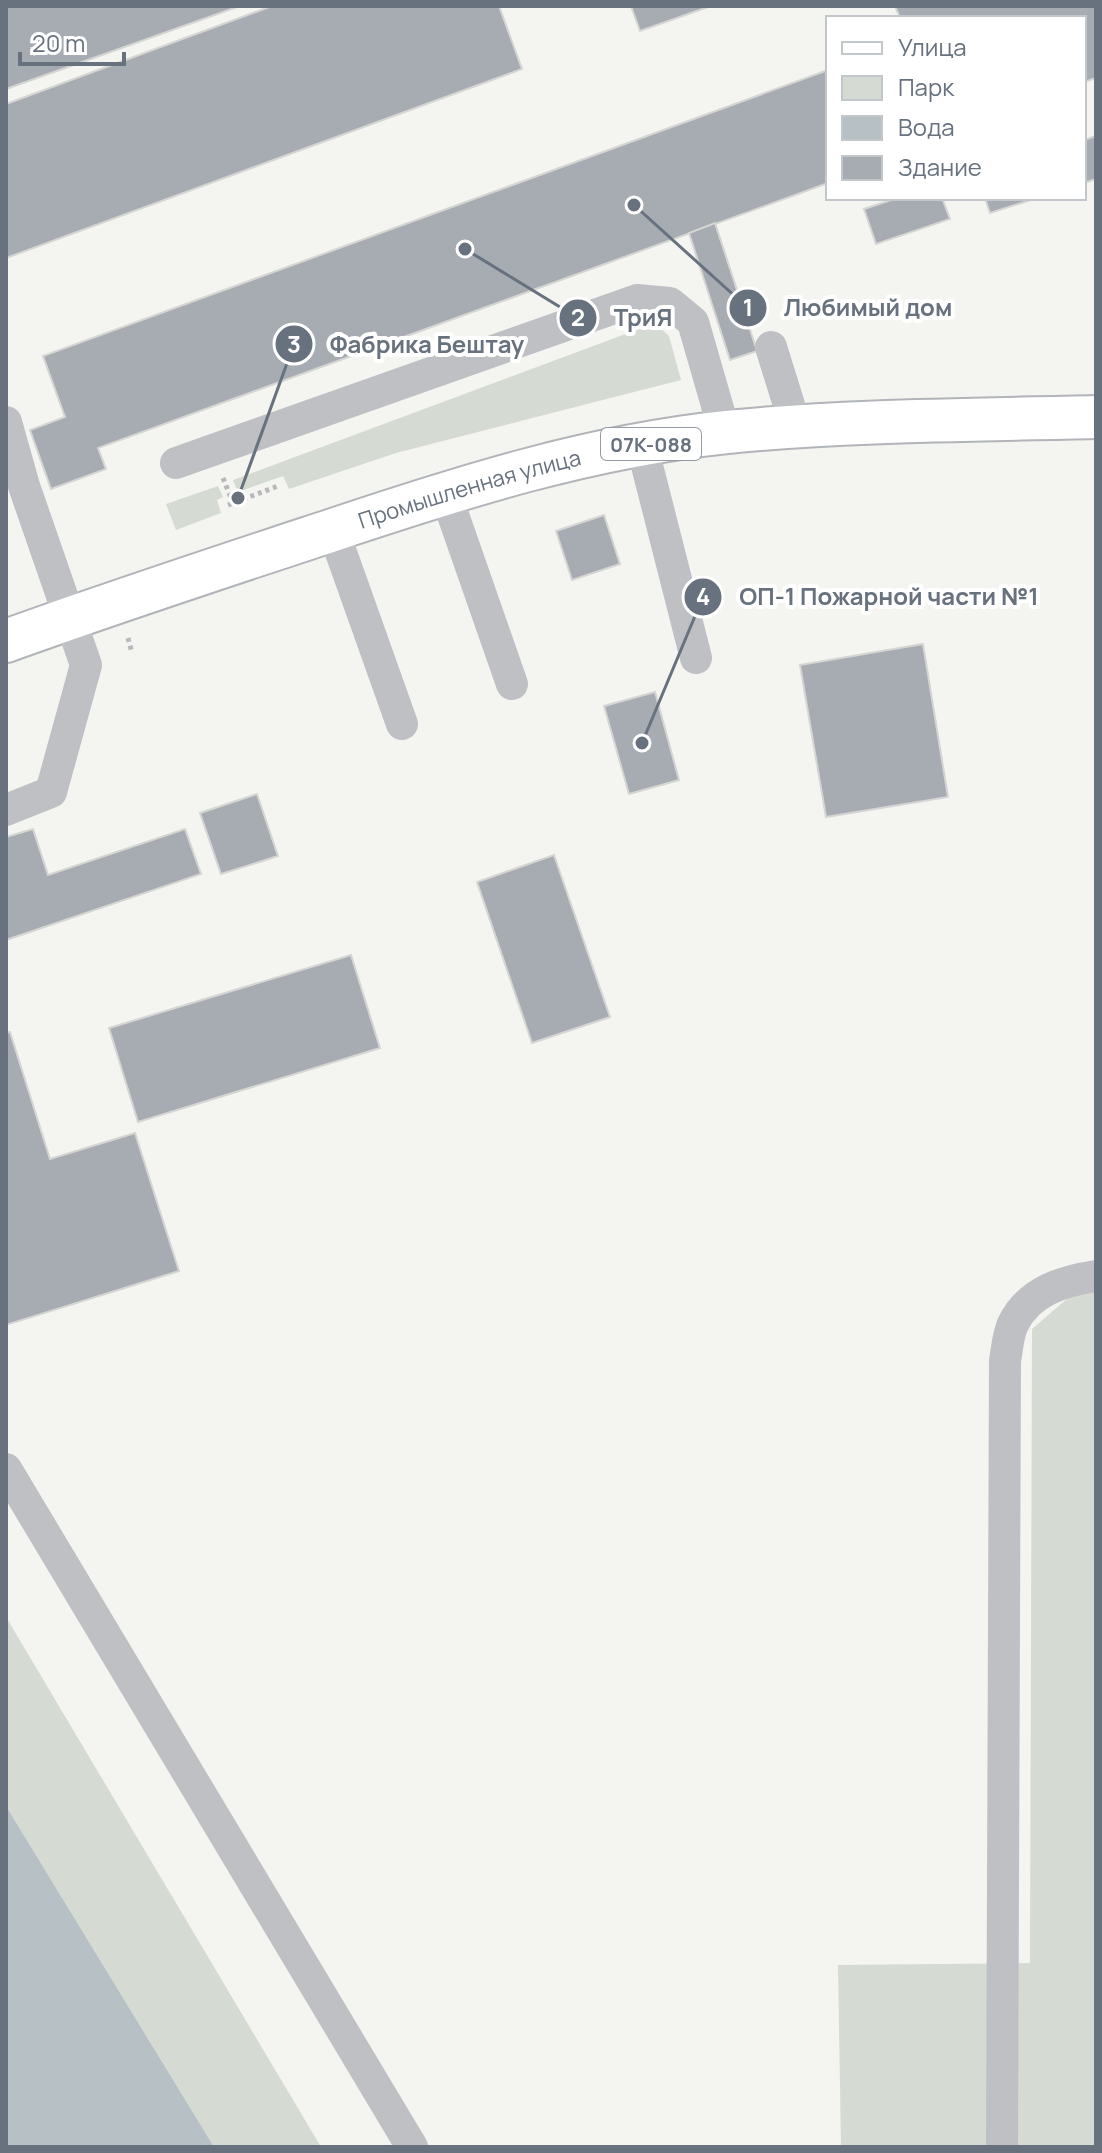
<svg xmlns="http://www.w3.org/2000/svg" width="1102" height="2153" font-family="Manrope,sans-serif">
<rect width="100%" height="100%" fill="#f4f4f1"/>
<!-- green -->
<g fill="#d5dad3">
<polygon points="655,323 669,336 681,380 396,453 289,489 283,476 238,492 233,480"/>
<polygon points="218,486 223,497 217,500 221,513 176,530 166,504"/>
<polygon points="1075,1292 1096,1292 1096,2147 841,2147 838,1965 1030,1963 1032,1329"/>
<polygon points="6,1617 321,2147 214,2147 6,1806"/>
</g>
<!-- water -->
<polygon fill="#b7c0c4" points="6,1806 214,2147 6,2147"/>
<!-- building -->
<g fill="#a7acb2" stroke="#d5d5d4" stroke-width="2">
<polygon points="6,6 240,6 6,89"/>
<polygon points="272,6 499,6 522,69 6,258 6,104"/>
<polygon points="631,6 711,6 640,31"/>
<polygon points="895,6 1096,6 1096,78 1084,82 1084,18 900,18"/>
<polygon points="828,70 828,183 98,448 106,469 51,489 30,430 65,417 43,356"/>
<polygon points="1096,136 1096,179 1084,183 1084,140"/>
<polygon points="897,198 942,198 950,219 876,244 864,209"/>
<polygon points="985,198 1037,198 990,213"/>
<polygon points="715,223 757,351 730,360 689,233"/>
<polygon points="604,515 620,564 572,580 556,531"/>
<polygon points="923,644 948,797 826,817 800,665"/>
<polygon points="655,692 679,780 629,794 604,706"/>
<polygon points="257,794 278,856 221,874 200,813"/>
<polygon points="33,829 48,875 185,829 201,874 6,940 6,837"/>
<polygon points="554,855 610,1017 532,1043 477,882"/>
<polygon points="351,955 380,1048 138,1122 109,1028"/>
<polygon points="10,1032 50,1159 135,1133 179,1271 6,1325 6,1033"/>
</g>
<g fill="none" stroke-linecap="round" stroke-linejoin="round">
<!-- major casing -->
<g stroke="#b1b4b8" stroke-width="46">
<g id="major">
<path id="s1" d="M6,641c108,-39 218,-75 327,-111 129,-43 258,-84 394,-98 122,-12 246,-12 369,-15"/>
</g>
</g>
<!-- path -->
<g stroke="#b7b9bc" stroke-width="5" stroke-dasharray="4 4" stroke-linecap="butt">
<polyline points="223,478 233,503"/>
<polyline points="228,505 278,486"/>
<polyline points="128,638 132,653"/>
</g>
<!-- minor -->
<g stroke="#bec0c4" stroke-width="32">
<polyline points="771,347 789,405 789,429"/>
<polyline points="6,422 24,486 86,665 51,792 6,810"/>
<polyline points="642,446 696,658"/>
<polyline points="176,463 637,300 670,303 693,322 725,433"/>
<polyline points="445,492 512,684"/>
<polyline points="333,530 402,724"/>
<polyline points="6,1469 412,2147"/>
<path d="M1002,2147l3,-786c2,-11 3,-27 8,-37 16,-33 50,-43 83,-48"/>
</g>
<!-- major -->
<use href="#major" stroke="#fff" stroke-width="42"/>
</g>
<g text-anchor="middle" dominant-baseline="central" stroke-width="8" stroke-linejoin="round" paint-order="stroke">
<!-- shield labels -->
<rect fill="#fff" stroke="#959ca5" stroke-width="2" x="601" y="428" width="100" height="32" rx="6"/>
<g font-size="20" font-weight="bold" fill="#67727e">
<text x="651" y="444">07К-088</text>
</g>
<!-- street labels -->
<g font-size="22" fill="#67727e" stroke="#fff">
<text stroke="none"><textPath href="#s1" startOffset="488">Промышленная улица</textPath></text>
</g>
</g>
<!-- callouts -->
<path fill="none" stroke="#67727e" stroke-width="3" d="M634 205L748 308M465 249L578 318M238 498L294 344M642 743L703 597"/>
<g fill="#67727e" stroke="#fff" stroke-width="3">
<circle cx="634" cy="205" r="8"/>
<circle cx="465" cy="249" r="8"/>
<circle cx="238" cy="498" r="8"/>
<circle cx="642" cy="743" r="8"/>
<circle cx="748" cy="308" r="20"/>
<circle cx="578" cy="318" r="20"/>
<circle cx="294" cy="344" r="20"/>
<circle cx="703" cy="597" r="20"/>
</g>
<g font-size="24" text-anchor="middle" font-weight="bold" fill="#fff">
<text x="748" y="316">1</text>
<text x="578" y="326">2</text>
<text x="294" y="353">3</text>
<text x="703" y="605">4</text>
</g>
<g font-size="24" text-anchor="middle" font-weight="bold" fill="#67727e" stroke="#fff" stroke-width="8" stroke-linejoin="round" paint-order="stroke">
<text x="868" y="316">Любимый дом</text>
<text x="643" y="326">ТриЯ</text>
<text x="427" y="353">Фабрика Бештау</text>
<text x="889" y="605">ОП-1 Пожарной части №1</text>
</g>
<!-- border -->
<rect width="1102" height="2153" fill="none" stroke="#67727e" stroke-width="16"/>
<!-- legend -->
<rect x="826" y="16" width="260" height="184" fill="#ffffff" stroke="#c2c7cb" stroke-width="2"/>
<rect x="842" y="42" width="40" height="12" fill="#ffffff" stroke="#c2c7cb" stroke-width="2"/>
<text x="898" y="56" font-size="24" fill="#67727e">Улица</text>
<rect x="842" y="76" width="40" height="24" fill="#d5dad3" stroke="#c2c7cb" stroke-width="2"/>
<text x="898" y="96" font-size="24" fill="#67727e">Парк</text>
<rect x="842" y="116" width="40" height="24" fill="#b7c0c4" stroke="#c2c7cb" stroke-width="2"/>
<text x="898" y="136" font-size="24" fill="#67727e">Вода</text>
<rect x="842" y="156" width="40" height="24" fill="#a7acb2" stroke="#c2c7cb" stroke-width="2"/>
<text x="898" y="176" font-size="24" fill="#67727e">Здание</text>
<!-- scale -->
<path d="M20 52v12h104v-12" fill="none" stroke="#67727e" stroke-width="4"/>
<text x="32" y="52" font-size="24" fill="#67727e" stroke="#ffffff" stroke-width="6" paint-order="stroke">20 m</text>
</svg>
